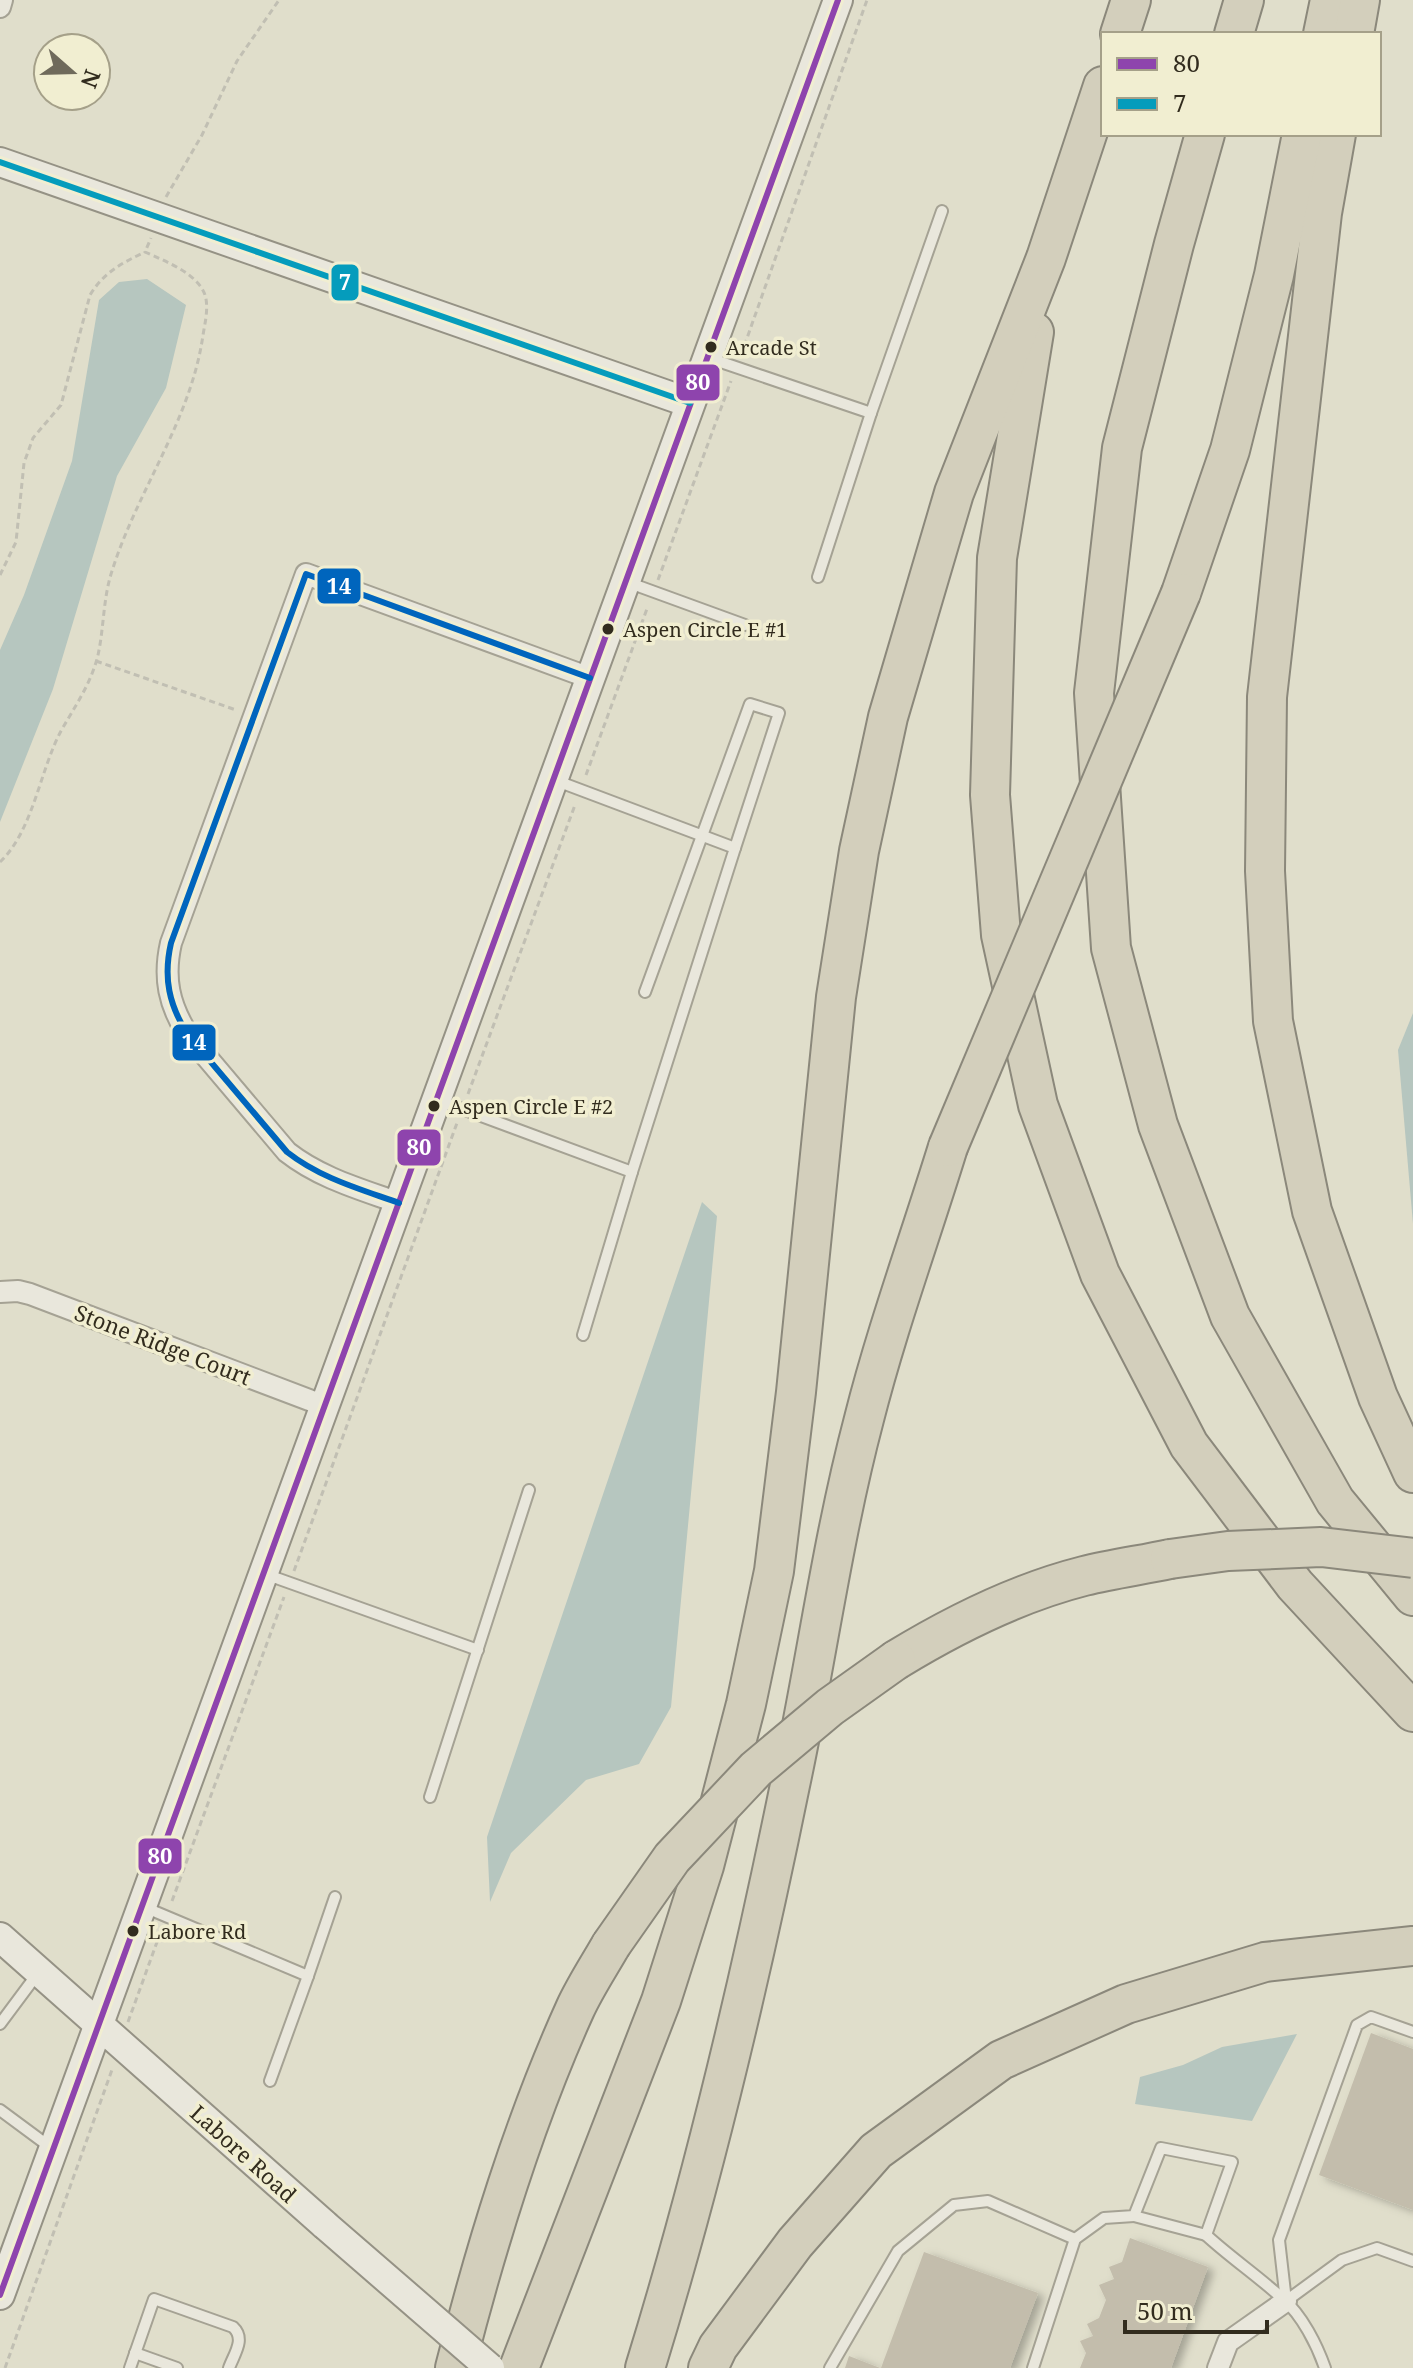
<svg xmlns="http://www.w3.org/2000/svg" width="1413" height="2368" font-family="'Noto Serif',serif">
<defs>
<filter id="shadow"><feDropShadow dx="6" dy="3.5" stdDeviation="4" flood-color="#0004"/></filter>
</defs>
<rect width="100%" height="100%" fill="#e0decb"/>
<!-- water -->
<g fill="#b6c6bf">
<polygon points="147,279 186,305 166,388 117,476 53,689 0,822 0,650 24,595 72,461 99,300 119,282"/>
<polygon points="1413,1013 1413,1224 1398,1050"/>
<polygon points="702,1202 717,1216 671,1707 639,1764 586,1780 511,1853 490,1902 487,1837"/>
<polygon points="1297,2034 1252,2121 1135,2104 1140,2077 1183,2065 1222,2047"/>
</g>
<!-- building -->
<g fill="#c3bdac" filter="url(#shadow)">
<polygon points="1371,2033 1413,2049 1413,2210 1319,2175"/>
<polygon points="1130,2238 1208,2267 1171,2368 1080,2368 1086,2353 1080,2341 1093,2336 1087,2324 1099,2318 1106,2300 1099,2285 1114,2279 1109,2267 1122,2262"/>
<polygon points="924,2252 1038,2293 1010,2368 881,2368"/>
<polygon points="849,2356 880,2368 845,2368"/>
</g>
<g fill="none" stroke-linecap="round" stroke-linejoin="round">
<!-- lane casing -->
<g stroke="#a5a294" stroke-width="14">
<g id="lane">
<polyline points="709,358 871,413 942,211"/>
<polyline points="818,577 871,413"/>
<polyline points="627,582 745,625"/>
<polyline points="645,992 750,704 779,713 735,848"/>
<polyline points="438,1100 632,1172 735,848 557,781"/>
<polyline points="583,1335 632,1172"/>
<polyline points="265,1574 478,1650"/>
<polyline points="430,1797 529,1490"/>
<polyline points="144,1907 308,1976 335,1897"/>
<polyline points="0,2024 38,1973"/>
<polyline points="1413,2032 1371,2017 1357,2025 1279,2240 1286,2301 1342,2260 1377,2248 1413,2261"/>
<polyline points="270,2081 308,1976"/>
<polyline points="0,2110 50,2147"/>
<polyline points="1134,2216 1206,2235"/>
<polyline points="135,2353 177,2368"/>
<path d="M130,2368l24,-69 79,28c13,12 1,27 -4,41"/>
<polyline points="830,2368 898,2251 954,2205 988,2201 1075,2239"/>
<path d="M1033,2368l42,-129 29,-21 30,-2 27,-68 71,14 -26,73c25,23 52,41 77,64 19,16 34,46 42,69"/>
</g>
</g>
<!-- street casing -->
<g stroke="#a5a294" stroke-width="24">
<g id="street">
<polyline points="0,7 2,0"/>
<path d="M399,1203c-39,-14 -79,-25 -112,-51l-99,-117c-19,-30 -25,-57 -17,-92l135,-369 284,104"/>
<polyline points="0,1292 18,1291 30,1294 325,1406"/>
<polyline points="1218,2368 1228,2342 1286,2301"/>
</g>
</g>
<!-- secondary casing -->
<g stroke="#959285" stroke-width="32">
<g id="secondary">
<polyline points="0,162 690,403"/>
<polyline points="0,1937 325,2225"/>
<polyline points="0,2295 838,0"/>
</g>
</g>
<!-- highway casing -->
<g stroke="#8b887b" stroke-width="42">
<g id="highway">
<polyline points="1120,34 1131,0"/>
<polyline points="1234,34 1244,0"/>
<polyline points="1323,34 1330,0"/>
<polyline points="1354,34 1360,0"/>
<polyline points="1205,134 1174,244 1122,448 1094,693 1111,948 1158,1125 1230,1316 1335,1501 1413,1596"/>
<polyline points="1336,134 1322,213 1267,697 1265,871 1273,1021 1312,1211 1378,1397 1413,1473"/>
<polyline points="1034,332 997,558 990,795 1001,935 1038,1105 1100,1274 1189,1445 1295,1585 1413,1712"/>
<polyline points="1181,593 1230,450 1274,275 1302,134"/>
<path d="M896,1660c59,-36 121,-67 188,-84 28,-7 58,-11 86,-17"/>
<path d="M455,2368c31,-122 68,-244 120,-359 10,-22 24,-43 36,-64"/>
<polyline points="519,2368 661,2001 704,1866 746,1704 774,1571 796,1392 836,997 859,851 888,717 954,493 1046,258 1103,86"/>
<path d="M645,2368c59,-191 105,-387 145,-583 26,-121 42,-245 74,-366 23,-91 56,-181 84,-272"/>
<polyline points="708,2368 718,2347 795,2243 876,2151 1001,2060 1126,2004 1265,1962 1413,1946"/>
</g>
</g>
<!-- path -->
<g stroke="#c1bfb3" stroke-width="3" stroke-dasharray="6 4" stroke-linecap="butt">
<polyline points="166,197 202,135 237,61 279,0"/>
<polyline points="741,355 867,0"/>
<path d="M0,575l16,-33 8,-79 9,-25 28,-33 29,-110c14,-23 32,-32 55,-43"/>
<polyline points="658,580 731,381"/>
<polyline points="96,661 236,710"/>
<polyline points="586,775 648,606"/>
<path d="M0,862c33,-31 40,-92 61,-131 14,-25 30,-47 37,-76 6,-27 5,-57 14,-84 25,-80 79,-151 91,-236 2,-12 5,-24 3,-36 -4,-24 -41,-38 -61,-47l6,-14"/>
<polyline points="468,1094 575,805"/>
<polyline points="294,1571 457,1123"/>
<polyline points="172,1901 284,1597"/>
<polyline points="128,2022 161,1931"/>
<polyline points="5,2368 113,2067"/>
</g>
<!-- lane -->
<use href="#lane" stroke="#e9e7dc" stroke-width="10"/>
<!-- street -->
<use href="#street" stroke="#e9e7dc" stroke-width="20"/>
<!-- secondary -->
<use href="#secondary" stroke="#e9e7dc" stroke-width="28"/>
<!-- highway -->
<use href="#highway" stroke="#d3cfbc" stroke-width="38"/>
<!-- secondary-bridge casing -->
<g stroke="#959285" stroke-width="32" stroke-linecap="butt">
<polyline id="secondary-bridge" points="325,2225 490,2368"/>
</g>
<!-- highway-bridge casing -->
<g stroke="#8b887b" stroke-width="42" stroke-linecap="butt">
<g id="highway-bridge">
<polyline points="948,1147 1181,593"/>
<polyline points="1170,1559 1228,1551 1321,1547 1413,1558"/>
<polyline points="611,1945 672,1858 756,1769 830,1707 896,1660"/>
</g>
</g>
<!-- secondary-bridge -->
<use href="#secondary-bridge" stroke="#e9e7dc" stroke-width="28"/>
<!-- highway-bridge -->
<use href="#highway-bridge" stroke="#d3cfbc" stroke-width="38"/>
<!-- bus-1 casing -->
<g stroke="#f1eed1" stroke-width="12">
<polyline id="bus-1" points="0,2295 838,0"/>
</g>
<!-- bus-2 casing -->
<g stroke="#f1eed1" stroke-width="12">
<polyline id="bus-2" points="0,162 690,403"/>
</g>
<!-- bus-3 casing -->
<g stroke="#f1eed1" stroke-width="12">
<path id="bus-3" d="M399,1203c-39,-14 -79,-25 -112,-51l-99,-117c-19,-30 -25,-57 -17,-92l135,-369 284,104"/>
</g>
<!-- bus-1 -->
<use href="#bus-1" stroke="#8e44ad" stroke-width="6"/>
<!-- bus-2 -->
<use href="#bus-2" stroke="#059cbc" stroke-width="6"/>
<!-- bus-3 -->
<use href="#bus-3" stroke="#0065bd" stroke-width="6"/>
</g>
<!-- markers -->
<g fill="#322c1e" stroke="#f1eed1" stroke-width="3">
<circle cx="711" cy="347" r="7"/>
<circle cx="608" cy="629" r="7"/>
<circle cx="434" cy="1106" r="7"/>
<circle cx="133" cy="1931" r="7"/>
</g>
<g text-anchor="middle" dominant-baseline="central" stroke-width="7" stroke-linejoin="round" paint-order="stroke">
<!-- bus labels -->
<g font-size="20" fill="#322c1e" stroke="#f1eed1" text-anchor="start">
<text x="726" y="347">Arcade St</text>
<text x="623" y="629">Aspen Circle E #1</text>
<text x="449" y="1106">Aspen Circle E #2</text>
<text x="148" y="1931">Labore Rd</text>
</g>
<!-- street labels -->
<g font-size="22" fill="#322c1e" stroke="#f1eed1">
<text transform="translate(163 1344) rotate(21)">Stone Ridge Court</text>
<text transform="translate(244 2153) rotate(42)">Labore Road</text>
</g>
</g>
<g stroke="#f1eed1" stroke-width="3">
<rect x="330" y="263" width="30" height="39" rx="8" fill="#059cbc"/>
<rect x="675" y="363" width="46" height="39" rx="8" fill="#8e44ad"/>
<rect x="316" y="567" width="46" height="38" rx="8" fill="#0065bd"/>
<rect x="171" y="1023" width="46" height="39" rx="8" fill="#0065bd"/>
<rect x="396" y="1128" width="46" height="39" rx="8" fill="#8e44ad"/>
<rect x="137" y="1837" width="46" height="38" rx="8" fill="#8e44ad"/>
</g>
<g font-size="22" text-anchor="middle" font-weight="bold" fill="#fff">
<text x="345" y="290">7</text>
<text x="698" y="390">80</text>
<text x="339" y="594">14</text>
<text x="194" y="1050">14</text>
<text x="419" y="1155">80</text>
<text x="160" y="1864">80</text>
</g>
<!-- legend -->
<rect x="1101" y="32" width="280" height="104" fill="#f1eed1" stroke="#a5a089" stroke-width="2"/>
<rect x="1117" y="58" width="40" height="12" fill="#8e44ad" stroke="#a5a089" stroke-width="2"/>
<text x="1173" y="72" font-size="24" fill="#322c1e">80</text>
<rect x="1117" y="98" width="40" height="12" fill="#059cbc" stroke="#a5a089" stroke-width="2"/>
<text x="1173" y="112" font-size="24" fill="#322c1e">7</text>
<!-- north arrow -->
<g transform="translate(72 72) rotate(110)"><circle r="38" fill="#f1eed1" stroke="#a5a089" stroke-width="2"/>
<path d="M0-6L14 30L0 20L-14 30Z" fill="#6f6a5b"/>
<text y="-12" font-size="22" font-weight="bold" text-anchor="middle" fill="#322c1e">N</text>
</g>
<!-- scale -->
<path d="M1125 2320v12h142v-12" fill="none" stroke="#322c1e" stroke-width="4"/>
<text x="1137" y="2320" font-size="24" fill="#322c1e" stroke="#f1eed1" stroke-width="6" paint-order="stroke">50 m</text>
</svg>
